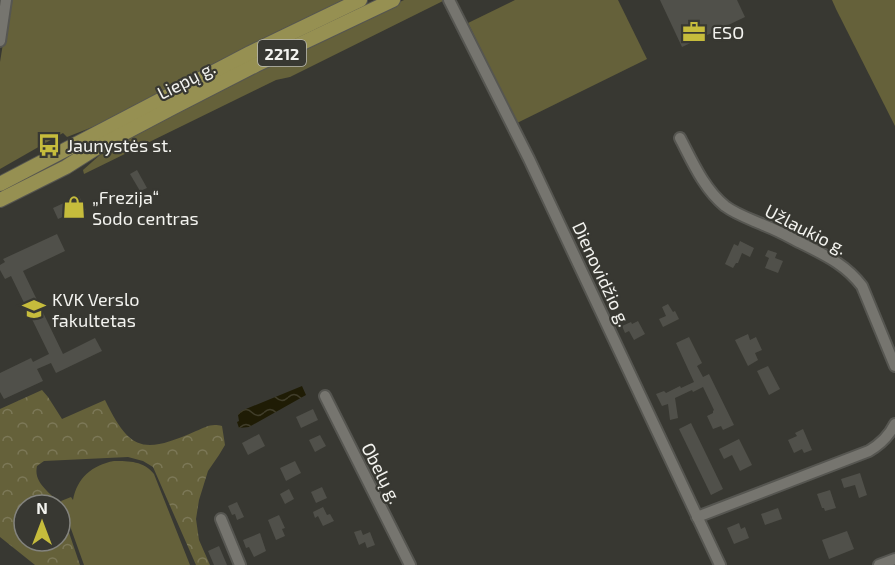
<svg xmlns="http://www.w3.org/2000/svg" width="895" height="565" font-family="'Exo 2',sans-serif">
<defs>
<pattern id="forest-crowns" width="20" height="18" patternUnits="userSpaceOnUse" patternTransform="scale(1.5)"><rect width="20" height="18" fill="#65613a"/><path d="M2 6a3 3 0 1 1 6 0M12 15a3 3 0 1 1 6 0" fill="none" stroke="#7c7857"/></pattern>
<pattern id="water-waves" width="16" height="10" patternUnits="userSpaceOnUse" patternTransform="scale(1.5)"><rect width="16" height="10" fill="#1f1c05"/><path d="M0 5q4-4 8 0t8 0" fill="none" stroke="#403d2a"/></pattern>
</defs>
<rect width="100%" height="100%" fill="#383832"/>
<!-- green -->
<g fill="#65613a">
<polygon points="10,0 344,0 264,38 108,121 67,137 63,133 0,169 0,62"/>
<polygon points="404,0 445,0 290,77 276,80 84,174 83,170 101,154 100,152 256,69"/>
<polygon points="515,0 618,0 647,59 517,123 468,23"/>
<polygon points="832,0 895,0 895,126 836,9"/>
<path d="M114,461c15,0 30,0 40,13l36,91h-106l-23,-64 10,-4 2,3c4,-22 19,-35 41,-39z"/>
</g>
<!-- forest -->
<path fill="url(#forest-crowns)" d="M42,390l6,7 14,22 43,-19c25,52 39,54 91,31 10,-4 15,-8 26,-5l3,19 -6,10 -11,16 -9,29 -3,19 3,21 11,25h-14l-43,-98 -10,-6 -15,-4 -84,4 -7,5c-4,18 14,26 23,39h-36v36h36v-35l20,59h-45l-35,-28v-128z"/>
<!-- water -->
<polygon fill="url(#water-waves)" points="302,386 306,395 249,427 239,428 237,422 239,421 238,415 241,411"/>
<!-- building -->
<g fill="#50504a">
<polygon points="660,0 737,0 745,17 682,47"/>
<polygon points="137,170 147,188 140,191 130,174"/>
<polygon points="79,196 86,210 69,218 67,215 58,219 53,208"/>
<polygon points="57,234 65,251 23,271 63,354 95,338 102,351 56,373 51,363 37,369 43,381 4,399 0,392 0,373 31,358 33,362 49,354 11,276 5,279 0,270 0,265 5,262 3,259"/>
<polygon points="740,241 754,248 750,257 742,253 738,263 736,263 733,268 725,264 734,244 738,246"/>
<polygon points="768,250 777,253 775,258 783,261 778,273 765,268 769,258 765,256"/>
<polygon points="668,304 673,312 675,311 679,319 663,327 659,319 666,316 662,307"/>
<polygon points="638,321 645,334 634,340 629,331 625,333 622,326 631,322 632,324"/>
<polygon points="748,334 750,340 756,337 762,350 755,353 758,360 748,366 735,340"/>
<polygon points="689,337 702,363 697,366 703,377 709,374 734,425 723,430 721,426 713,429 707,416 713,413 713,411 714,410 703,387 693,392 692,390 675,398 678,418 670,420 668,404 662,406 656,394 664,391 666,393 680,386 681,388 694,382 676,343"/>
<polygon points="768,366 780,389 769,395 757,371"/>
<polygon points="313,409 318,420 301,428 296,417"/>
<polygon points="691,423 723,489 711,495 679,429"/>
<polygon points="803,429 812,450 804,453 802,449 794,453 788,440 797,436 795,433"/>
<polygon points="259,434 265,446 248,455 242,443"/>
<polygon points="320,435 326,446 315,452 309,440"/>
<polygon points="739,439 752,465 740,471 732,455 724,459 719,449"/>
<polygon points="295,461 301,473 286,481 280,468"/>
<polygon points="860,473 867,495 859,498 855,485 844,488 841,479"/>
<polygon points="322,487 327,498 316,503 311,492"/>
<polygon points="289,489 294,499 285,504 280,494"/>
<polygon points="830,490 836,508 825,511 824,508 822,508 817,494"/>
<polygon points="237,502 244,517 237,520 235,514 232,515 228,506"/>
<polygon points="323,507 327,515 330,514 334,521 323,526 318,516 315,518 313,512"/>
<polygon points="778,508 782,519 765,525 761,514"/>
<polygon points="279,515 285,528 282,529 285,536 276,540 268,520"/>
<polygon points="739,523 741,529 745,527 749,538 734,544 727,528"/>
<polygon points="361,530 363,535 370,532 375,545 367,548 365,542 359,545 354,532"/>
<polygon points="847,531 854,549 829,559 822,540"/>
<polygon points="260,533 266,551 254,557 249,547 246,548 243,540"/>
<polygon points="219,546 227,565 214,565 208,551"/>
</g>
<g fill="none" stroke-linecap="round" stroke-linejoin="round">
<!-- minor casing -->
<g stroke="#565651" stroke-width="14">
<g id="minor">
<polyline points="449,0 529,159 720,565"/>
<polyline points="0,41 6,0"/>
<path d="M680,138c12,23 24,51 45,68 12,9 28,14 41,20 13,5 25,12 37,18 24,12 43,21 59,42l33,80"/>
<polyline points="325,396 410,565"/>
<path d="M697,517l172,-66c12,-7 20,-15 26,-27"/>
<polyline points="221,519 240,565"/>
<polyline points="879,565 895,559"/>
</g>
</g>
<!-- major casing -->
<g stroke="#565651" stroke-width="16">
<g id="major">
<polyline points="0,184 250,53 360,0"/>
<polyline points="0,200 66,167 96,148 172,108 256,65 393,0"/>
</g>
</g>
<!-- minor -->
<use href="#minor" stroke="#76756f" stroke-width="10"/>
<!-- major -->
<use href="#major" stroke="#969052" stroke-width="14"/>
</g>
<!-- icons -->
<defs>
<g id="office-bare" transform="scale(1.8)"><path d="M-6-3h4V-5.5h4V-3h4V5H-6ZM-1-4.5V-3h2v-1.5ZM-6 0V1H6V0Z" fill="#c6bc3c" stroke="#383832" stroke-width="2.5" paint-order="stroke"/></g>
<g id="bus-bare" transform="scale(1.8)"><path d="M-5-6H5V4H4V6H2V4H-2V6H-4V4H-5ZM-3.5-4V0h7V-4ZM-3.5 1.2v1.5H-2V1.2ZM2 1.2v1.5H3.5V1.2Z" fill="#c6bc3c" stroke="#383832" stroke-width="2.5" paint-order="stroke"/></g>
<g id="shop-bare" transform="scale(1.8)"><path d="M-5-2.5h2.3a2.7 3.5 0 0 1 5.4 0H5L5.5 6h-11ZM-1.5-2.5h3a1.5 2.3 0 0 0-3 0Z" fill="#c6bc3c" stroke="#383832" stroke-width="2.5" paint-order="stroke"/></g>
<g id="university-bare" transform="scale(1.8)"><path d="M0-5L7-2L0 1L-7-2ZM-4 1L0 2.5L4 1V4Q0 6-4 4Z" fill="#c6bc3c" stroke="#383832" stroke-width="2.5" paint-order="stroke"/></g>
</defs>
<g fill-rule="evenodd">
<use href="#office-bare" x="694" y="32"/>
<use href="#bus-bare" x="49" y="145"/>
<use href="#shop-bare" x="74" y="207"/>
<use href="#university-bare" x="34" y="309"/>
</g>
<g text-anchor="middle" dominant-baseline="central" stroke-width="4.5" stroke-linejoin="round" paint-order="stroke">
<!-- shield labels -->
<rect fill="#383832" stroke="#bbbbb6" stroke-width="1.5" x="258" y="40" width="48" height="26" rx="4.5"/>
<g font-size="16" font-weight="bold" fill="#f3f3ef">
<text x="282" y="53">2212</text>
</g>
<!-- poi labels -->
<g font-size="18" fill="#f3f3ef" stroke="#383832" text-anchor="start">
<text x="712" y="32">ESO</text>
<text x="67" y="145">Jaunystės st.</text>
<text x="92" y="197">„Frezija“<tspan x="92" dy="21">Sodo centras</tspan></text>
<text x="52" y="299">KVK Verslo<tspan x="52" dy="21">fakultetas</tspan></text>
</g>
<!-- street labels -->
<g font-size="18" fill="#f3f3ef" stroke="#383832">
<text transform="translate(186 80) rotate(-27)">Liepų g.</text>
<text transform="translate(806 229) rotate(27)">Užlaukio g.</text>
<text transform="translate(602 274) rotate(65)">Dienovidžio g.</text>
<text transform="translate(382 473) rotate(63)">Obelų g.</text>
</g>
</g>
<!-- north arrow -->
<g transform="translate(42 523)"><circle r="28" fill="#383832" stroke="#83837e" stroke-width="1.5"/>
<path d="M0-4.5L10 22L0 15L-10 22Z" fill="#c6bc3c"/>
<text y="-9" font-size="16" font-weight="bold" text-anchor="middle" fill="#f3f3ef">N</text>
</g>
</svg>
